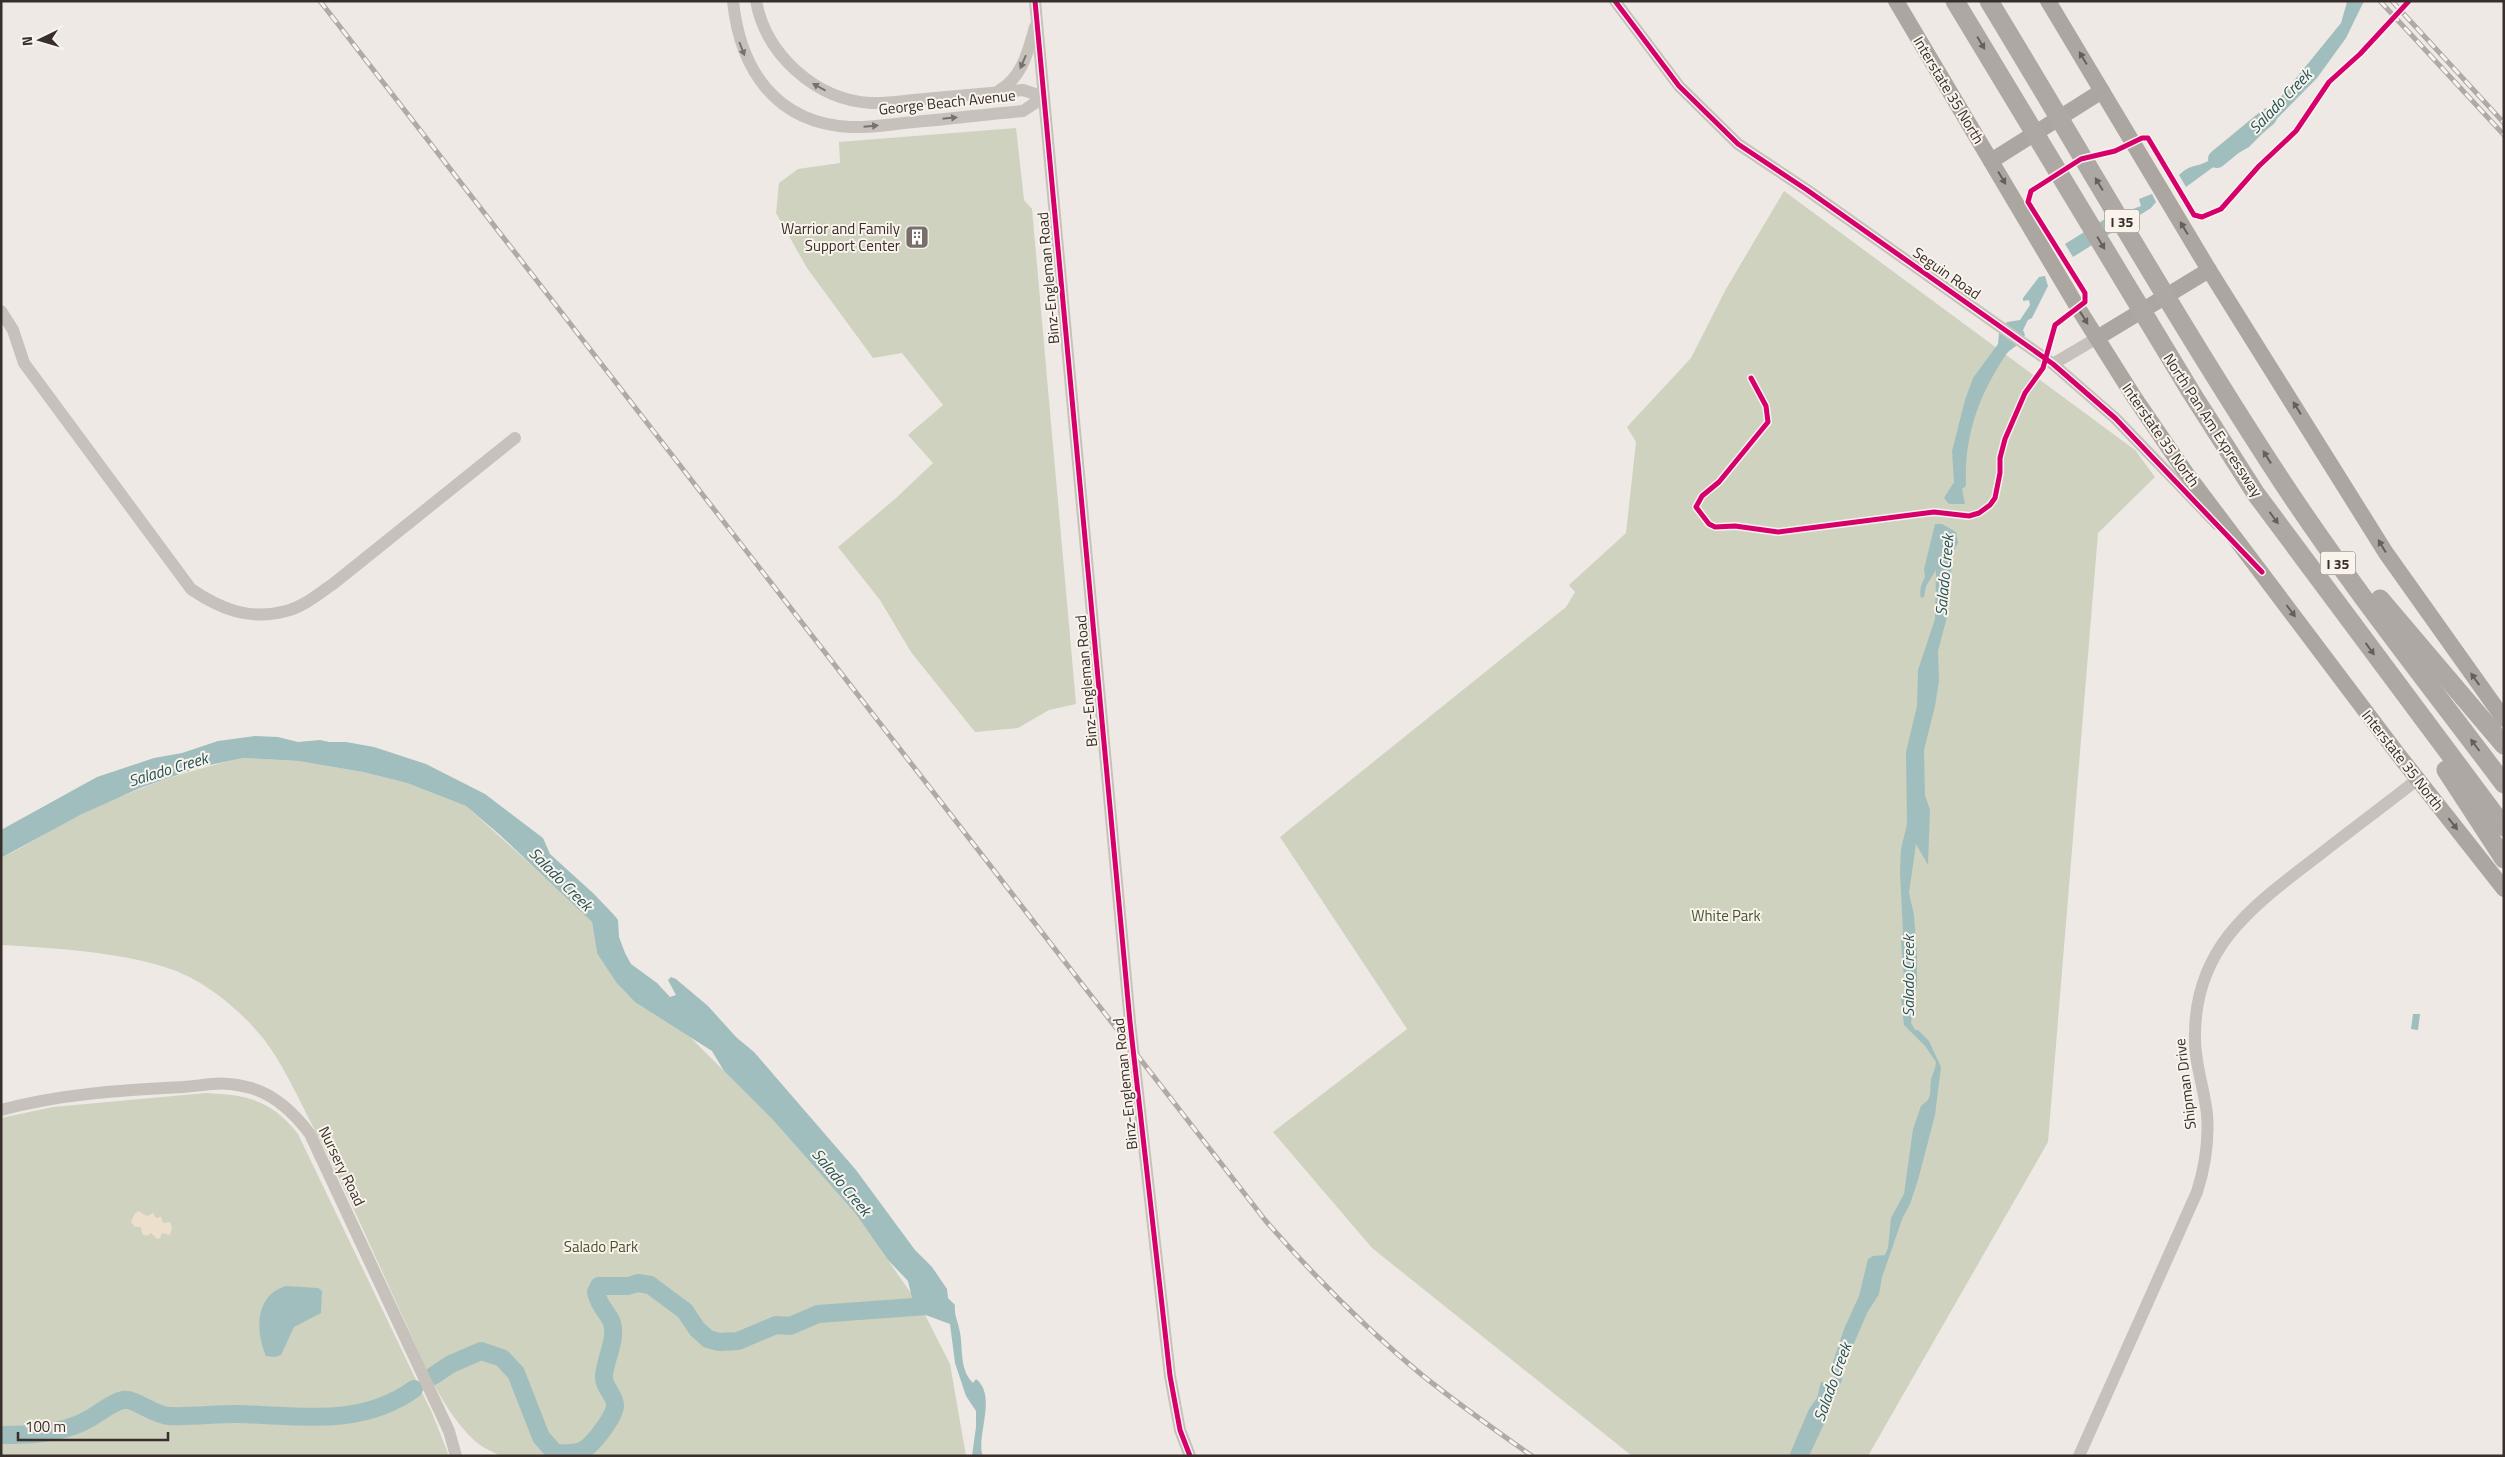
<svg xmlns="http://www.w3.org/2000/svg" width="2505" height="1457" font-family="'Titillium Web',sans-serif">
<rect width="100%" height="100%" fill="#eee9e4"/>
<!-- green -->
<g fill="#cfd2bf">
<polygon points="1016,128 1024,200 1032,209 1076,704 1049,710 1018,728 975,732 911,652 880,600 838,547 895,499 933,463 908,435 943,405 902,353 873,358 807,268 776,213 779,183 798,169 840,163 839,142"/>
<polygon points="1784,191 2135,450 2155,477 2098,533 2048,1142 1868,1456 1632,1456 1372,1248 1273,1132 1407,1029 1280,837 1566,607 1575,592 1569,585 1626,533 1636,442 1627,427 1691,358 1726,289"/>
<path d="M244,758l54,3 65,11 44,11 59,23 102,92 24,24 5,31 57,61 31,18 88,88 82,93 67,96 28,55 16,92h-466c-8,-5 -17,-8 -24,-14 -33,-30 -51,-76 -69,-116 -32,-69 -62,-140 -98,-207 -14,-28 -27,-56 -46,-81 -18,-22 -43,-44 -68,-58 -45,-27 -141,-32 -194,-35v-87c28,-13 53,-31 81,-44 52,-25 105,-44 162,-56z"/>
<path d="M206,1093c42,2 65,7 92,41l134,279 17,43h-448v-338l52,-11z"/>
</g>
<!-- sand -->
<polygon fill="#ece0cc" points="138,1211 147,1216 153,1213 156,1218 161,1217 163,1223 170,1222 172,1227 170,1235 162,1233 160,1238 157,1239 151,1233 147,1236 142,1234 141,1227 135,1227 131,1222 134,1215"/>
<!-- water -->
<g fill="#a1bebe">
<path d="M2364,1l-18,37 -29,40 -68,69 -37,21 -26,19 -7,-12c13,-12 17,-7 29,-14 13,-8 21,-15 36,-19l97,-119 6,-21z"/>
<polygon points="2152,194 2156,202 2151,208 2073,257 2065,244 2121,209 2133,209 2141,206 2139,199"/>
<path d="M2045,276l3,10 -16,32 -4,2 -5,10 2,5c-8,14 -13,11 -20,21 -27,41 -41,81 -39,130l-4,3 3,15h-16l-5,-6 10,-16 -2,-31 13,-51 8,-22 25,-34 1,-11 8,-11 13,-2 10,-15 -1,-5 -6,1v-3l16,-21z"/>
<path d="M1935,524h7l14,8 2,11 -6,10v15l-6,19 1,30 -9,34 1,30 -4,25 -11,44 1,45 5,15 -2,55 -12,-21 -7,49 5,22 3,41v28l-6,39 4,7h3l11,11 12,26 -6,48 -17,65 -8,24 -7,13 -21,60 -3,17 -12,19 -21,49 -4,18 -19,46 -14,30h-20l20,-47 8,-11 4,-16 6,1 7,-6 -1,-15 11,-33 15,-33 9,-37 5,-3 12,-1 3,-7 3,-30 13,-24 9,-65 8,-23 7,-6 2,-5 1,-16 4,-11 1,-6 -11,-16 -21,-21 -3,-26 4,-10 -4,-47 2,-10 -3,-60 1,-23 6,-25 -1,-72 11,-46 1,-36 17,-51 1,-49 -10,16 -2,11 -3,1c-2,-9 0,-13 4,-21l-1,-8z"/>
<path d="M255,736l23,1 20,5 22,-2 9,2h17l28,5 52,17 59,30 58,44 7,16 44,40 20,21 4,5 1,17 6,16 6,11 26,19 13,14 6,-2 -8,-15 3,-3 5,2 32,27 28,31 18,15 102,118 59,80 17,17 15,22 1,9 7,7c-1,9 2,14 4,23 5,18 -1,40 14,55l3,-4c22,17 -1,59 7,77h-11l4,-29v-16l-10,-15 -11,-33 -5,-39 -30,-11 -8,-15 -4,-17 -20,-21 -33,-47 -82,-93 -49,-49 -12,-20 -77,-49 -19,-20 -19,-29 -5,-31 -92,-87 -34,-29 -59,-23 -44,-11 -65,-11 -54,-3 -44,9 -60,21 -60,27 -79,43v-28l96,-53 57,-19 28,-5 36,-12z"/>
<polygon points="2413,1014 2420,1014 2418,1030 2411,1029"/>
<path d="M286,1286l32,2 4,3 -1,22 -27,14 -13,28 -7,2 -8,-1c-11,-26 -11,-61 20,-70z"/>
</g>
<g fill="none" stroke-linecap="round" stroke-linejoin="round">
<!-- river -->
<g stroke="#a1bebe" stroke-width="18">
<polyline points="2217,159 2268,117"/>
<path d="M433,1376l18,-12 30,-13 21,7 14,15 25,64 14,16c9,0 22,2 30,-4 9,-6 31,-34 30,-44 0,-10 -12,-18 -11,-29 1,-16 13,-37 8,-53 -4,-11 -13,-16 -16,-31l3,-6h29l10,-3 12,2 35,26 12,18 11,10 11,3 19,-1 38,-16 14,1 28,-12 123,-9"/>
<path d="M1,1435c27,0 58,-1 82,-13 14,-6 26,-19 40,-22 12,-2 30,15 46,16 22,1 46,-2 68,-2 62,1 123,14 177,-25"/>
</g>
<!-- minor -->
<g stroke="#c7c1bc" stroke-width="12">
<path d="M733,1c7,69 43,122 117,126 21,1 43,-3 64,-5 36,-3 73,-8 109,-11l21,-14"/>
<path d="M756,1c10,54 60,99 115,102 17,1 36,-3 53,-4 33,-3 66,-6 99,-9l21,7"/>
<polyline points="1035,1 1130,1022 1170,1376 1180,1430 1190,1456"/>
<polyline points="1615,1 1679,86 1738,144 1807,190 2053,364 2115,418 2217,524"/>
<path d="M1000,90c23,-14 28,-39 35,-63"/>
<path d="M1,311l12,19 11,33 167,226c29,20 59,32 95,22 17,-4 32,-17 47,-27l182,-146"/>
<polyline points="2053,364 2097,338"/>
<path d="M1,1110c59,-16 121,-20 182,-23 26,-2 41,-7 68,1 24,7 44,26 59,46l139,297 7,25"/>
<path d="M2079,1456l118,-264c8,-25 12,-51 10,-78 -3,-27 -13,-52 -12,-79 0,-89 59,-130 123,-179 33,-26 67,-51 100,-77"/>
</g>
<!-- major -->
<g stroke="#aca6a1" stroke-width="16">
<polyline points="1896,1 2078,308 2134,397 2186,473 2397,753 2504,889"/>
<polyline points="2048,1 2209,270 2386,553 2504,719"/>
<polyline points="1991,161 2102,91"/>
<polyline points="2097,338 2209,270"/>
</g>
<!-- highway -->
<g stroke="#ada8a3" stroke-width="19">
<polyline points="1955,1 2191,392 2256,494 2504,827"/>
<path d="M1989,1c97,160 190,323 292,479 69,105 148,204 223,304"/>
<polyline points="2380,599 2504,745"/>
<polyline points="2446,770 2504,859"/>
</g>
<!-- rail casing -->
<g stroke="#afaaa6" stroke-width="5">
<g id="rail">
<path d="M320,1l945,1219c49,56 100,108 157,155 35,28 73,55 110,81"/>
<polyline points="2380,1 2504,135"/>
<polyline points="2392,1 2504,123"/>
</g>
</g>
<!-- rail -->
<use href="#rail" stroke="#f9f3ec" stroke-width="3" stroke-dasharray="9" stroke-linecap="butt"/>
<!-- cycleway casing -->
<g stroke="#f9f3ec" stroke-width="8">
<g id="cycleway">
<polyline points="1035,1 1130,1022 1170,1376 1180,1430 1190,1456"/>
<polyline points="1615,1 1679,86 1738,144 1807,190 2053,364 2115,418 2262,572"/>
<polyline points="1751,378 1766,406 1768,422 1719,482 1702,496 1696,507 1709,524 1715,527 1735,526 1778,532 1934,512 1969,516 1979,513 1990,505 1995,498 2000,473 2000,458 2005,439 2025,393 2043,368 2055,325 2085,302 2085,293 2028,202 2031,191 2081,159 2115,151 2142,138 2148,138 2194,215 2202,217 2221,209 2259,166 2296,131 2329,82 2360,54 2409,1"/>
</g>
</g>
<!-- cycleway -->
<use href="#cycleway" stroke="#d6006c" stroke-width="5"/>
</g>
<!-- one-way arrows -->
<defs><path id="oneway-solid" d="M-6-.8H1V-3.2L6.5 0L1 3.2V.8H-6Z" transform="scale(1.25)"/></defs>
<g fill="#675f5a">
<use href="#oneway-solid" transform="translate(1981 43) rotate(59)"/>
<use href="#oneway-solid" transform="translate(2099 184) rotate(-121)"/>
<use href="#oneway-solid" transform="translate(2101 243) rotate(59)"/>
<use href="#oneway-solid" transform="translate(2267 457) rotate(-122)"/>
<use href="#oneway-solid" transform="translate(2274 518) rotate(54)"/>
<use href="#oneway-solid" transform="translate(2370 649) rotate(54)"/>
<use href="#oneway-solid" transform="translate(2475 745) rotate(-127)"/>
</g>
<g fill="#78706c">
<use href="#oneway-solid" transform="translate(742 49) rotate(69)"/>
<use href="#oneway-solid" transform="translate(1023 62) rotate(113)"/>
<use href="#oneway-solid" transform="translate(819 87) rotate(-151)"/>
<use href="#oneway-solid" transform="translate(950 118) rotate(-6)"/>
<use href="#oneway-solid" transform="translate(871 126) rotate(-5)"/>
</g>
<g fill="#665e5a">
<use href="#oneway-solid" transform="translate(2083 58) rotate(-121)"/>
<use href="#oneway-solid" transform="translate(2002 178) rotate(59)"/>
<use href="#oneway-solid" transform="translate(2184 228) rotate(-121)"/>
<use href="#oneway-solid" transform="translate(2084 318) rotate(58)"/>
<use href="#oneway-solid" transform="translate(2297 408) rotate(-122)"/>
<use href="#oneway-solid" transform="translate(2382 546) rotate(-121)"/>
<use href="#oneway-solid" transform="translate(2291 611) rotate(53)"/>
<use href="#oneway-solid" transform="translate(2475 679) rotate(-125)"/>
<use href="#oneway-solid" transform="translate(2453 824) rotate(52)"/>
</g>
<!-- icons -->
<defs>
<g id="building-square" transform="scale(1.25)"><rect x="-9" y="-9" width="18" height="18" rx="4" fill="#786f6b" stroke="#f9f3ec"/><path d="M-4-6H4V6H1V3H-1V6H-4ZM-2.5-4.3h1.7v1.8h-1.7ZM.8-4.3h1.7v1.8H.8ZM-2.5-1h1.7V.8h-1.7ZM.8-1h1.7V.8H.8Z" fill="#fff"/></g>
</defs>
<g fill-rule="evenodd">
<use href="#building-square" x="917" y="237"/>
</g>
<g text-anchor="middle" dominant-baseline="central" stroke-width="4" stroke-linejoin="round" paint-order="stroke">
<!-- shield labels -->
<g fill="#f9f3ec" stroke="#726964" stroke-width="1">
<rect x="2104.5" y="209.5" width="35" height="23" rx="4"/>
<rect x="2320.5" y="551.5" width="35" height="23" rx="4"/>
</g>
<g font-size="14" font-weight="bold" fill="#382e2a">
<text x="2122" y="221">I 35</text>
<text x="2338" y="563">I 35</text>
</g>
<!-- street labels -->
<g font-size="15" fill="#382e2a" stroke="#f9f3ec">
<text transform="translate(1949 90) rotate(59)">Interstate 35 North</text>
<text transform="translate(947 102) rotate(-6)">George Beach Avenue</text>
<text transform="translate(1947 273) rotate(35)">Seguin Road</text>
<text transform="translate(1048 278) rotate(-95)">Binz-Engleman Road</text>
<text transform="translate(2213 425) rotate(57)">North Pan Am Expressway</text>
<text transform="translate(2161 435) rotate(55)">Interstate 35 North</text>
<text transform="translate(1086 681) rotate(-95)">Binz-Engleman Road</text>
<text transform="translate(2403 760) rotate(52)">Interstate 35 North</text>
<text transform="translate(1125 1084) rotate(-96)">Binz-Engleman Road</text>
<text transform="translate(2185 1084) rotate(-97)">Shipman Drive</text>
<text transform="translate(342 1166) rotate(64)">Nursery Road</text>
</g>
<!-- poi labels -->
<g font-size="15" fill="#382e2a" stroke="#f9f3ec" text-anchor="end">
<text x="900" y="228">Warrior and Family<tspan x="900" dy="17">Support Center</tspan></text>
</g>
<!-- park labels -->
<g font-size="15" fill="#485530" stroke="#f9f3ec">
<text x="1726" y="915">White Park</text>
<text x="601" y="1246">Salado Park</text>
</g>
<!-- water labels -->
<g font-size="16" font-style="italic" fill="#225457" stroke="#f9f3ec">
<text transform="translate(2280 101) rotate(-46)">Salado Creek</text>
<text transform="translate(1944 575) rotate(-85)">Salado Creek</text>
<text transform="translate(168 769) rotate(-17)">Salado Creek</text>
<text transform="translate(561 879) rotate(45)">Salado Creek</text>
<text transform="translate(1908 976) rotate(-90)">Salado Creek</text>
<text transform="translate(842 1182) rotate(50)">Salado Creek</text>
<text transform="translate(1832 1382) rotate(-70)">Salado Creek</text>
</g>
</g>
<!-- border -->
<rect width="2505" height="1457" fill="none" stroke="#382e2a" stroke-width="5"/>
<!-- north arrow -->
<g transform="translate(40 40) rotate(265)" stroke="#f9f3ec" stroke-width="4" paint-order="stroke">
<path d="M0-4L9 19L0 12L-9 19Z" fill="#382e2a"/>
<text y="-8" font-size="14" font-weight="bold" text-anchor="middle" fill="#382e2a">N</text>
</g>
<!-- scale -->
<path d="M18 1432v8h150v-8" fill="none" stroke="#382e2a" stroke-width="2.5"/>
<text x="25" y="1432" font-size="15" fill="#382e2a" stroke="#f9f3ec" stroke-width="4" paint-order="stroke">100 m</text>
</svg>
